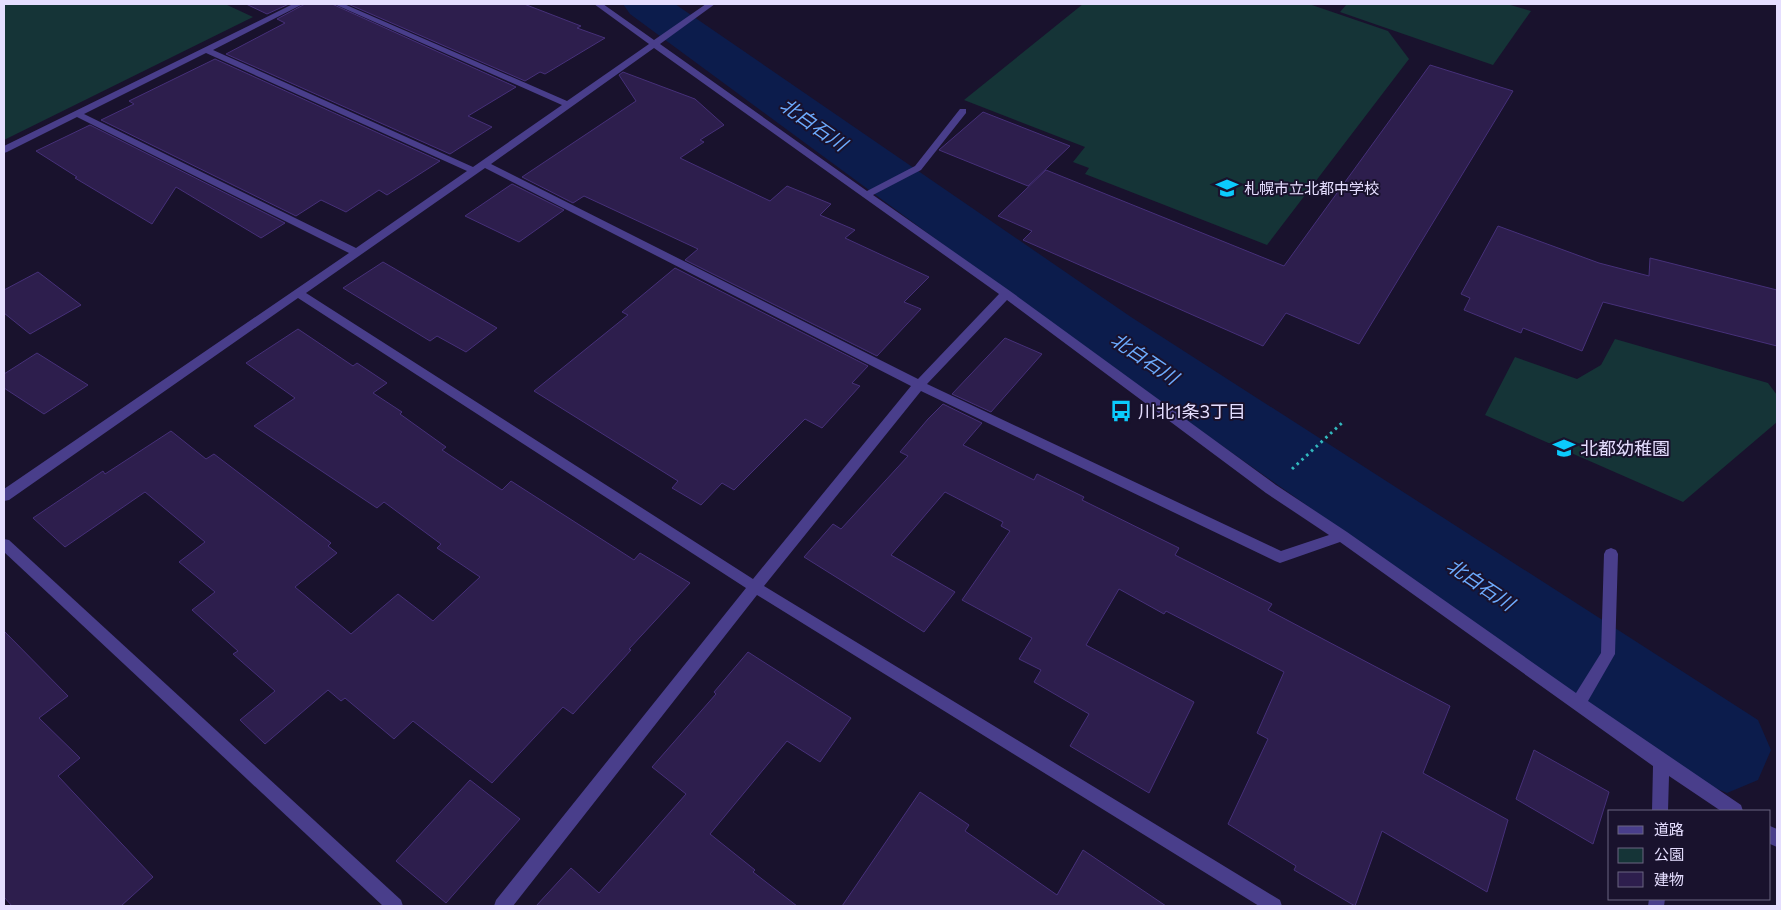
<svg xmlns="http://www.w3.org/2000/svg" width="1781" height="910" font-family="Commissioner,'Noto Sans JP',sans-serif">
<rect width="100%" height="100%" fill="#19122d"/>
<!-- green -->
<g fill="#153437">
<polygon points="4,4 225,4 253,17 4,140"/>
<polygon points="1083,4 1309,4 1388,31 1409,59 1267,245 1085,174 1089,168 1073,162 1085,147 964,100"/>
<polygon points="1347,4 1507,4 1531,11 1493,65 1340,12"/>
<polygon points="1615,339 1768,383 1777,395 1777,422 1683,502 1485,415 1515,357 1577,379 1601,365"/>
</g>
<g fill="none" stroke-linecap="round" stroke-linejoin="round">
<!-- river -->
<polygon fill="#0c1c4c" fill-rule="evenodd" points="623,4 675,4 1131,317 1758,720 1771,750 1758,780 1727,793 1696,780 1085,349 630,14"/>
</g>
<!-- building -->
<g fill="#2d1e4d" stroke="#463079">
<polygon points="246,4 289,4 267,14"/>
<polygon points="305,4 332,4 516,87 468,116 492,127 450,154 226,54 285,23 277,19"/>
<polygon points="348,4 524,4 581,26 577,28 605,38 545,74 540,72 525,81"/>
<polygon points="215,59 440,161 387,195 379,190 346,212 321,200 296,216 101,120 134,104 129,101"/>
<polygon points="1430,65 1513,91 1359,344 1286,313 1263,346 1023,240 1032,231 998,216 1046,170 1284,266"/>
<polygon points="623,72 695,99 724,125 700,140 704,142 680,158 770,201 787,186 831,204 820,215 855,230 845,238 929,277 904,302 921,309 877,356 685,260 698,249 584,196 573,203 522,177 636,101 619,75"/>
<polygon points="983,112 1070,146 1028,186 939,150"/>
<polygon points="90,125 285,223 261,238 176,187 152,224 75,178 77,177 36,151"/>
<polygon points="512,184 564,210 519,242 465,216"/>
<polygon points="1498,226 1599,263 1649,276 1650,258 1777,290 1777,346 1603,302 1582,351 1523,328 1521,333 1464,310 1470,298 1461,294"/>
<polygon points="383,262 497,328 466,352 437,336 430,341 343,288"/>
<polygon points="675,268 868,366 852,383 860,386 822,428 805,419 734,490 722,483 701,505 672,488 678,481 534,391 628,315 622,312"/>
<polygon points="38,272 81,305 30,334 4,313 4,290"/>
<polygon points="298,329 353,366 357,363 387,383 373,393 402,412 400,414 446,447 442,450 502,490 511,481 634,560 640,553 690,583 629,649 631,650 573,714 563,707 492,783 413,721 394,739 345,698 341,701 328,690 265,744 240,720 275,691 233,654 238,651 192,610 215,592 179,562 205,542 145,492 65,547 33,518 103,471 105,474 171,431 206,459 214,454 331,543 328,546 337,553 295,587 351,634 398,594 433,621 480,577 437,548 441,544 384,502 377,508 254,426 295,398 246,363"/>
<polygon points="1005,338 1042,354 991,412 952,394"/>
<polygon points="37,353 88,385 44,414 4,388 4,374"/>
<polygon points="943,404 982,423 963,445 1034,480 1037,474 1084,497 1082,500 1179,548 1175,555 1272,604 1268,610 1450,706 1423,773 1508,820 1487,892 1382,831 1355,906 1294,870 1296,866 1228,824 1268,739 1257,733 1284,672 1166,611 1164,614 1119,589 1086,645 1194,702 1149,793 1070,746 1089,714 1034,682 1041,670 1019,659 1032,638 962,600 1010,531 1001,526 1003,522 945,492 891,555 955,592 924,632 804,557 833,524 841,529 908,456 900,452 928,419"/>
<polygon points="4,631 68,696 39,718 80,758 58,776 153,877 121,906 12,906 4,897"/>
<polygon points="748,652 851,718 820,762 787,741 710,834 755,870 753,872 797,906 536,906 571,868 599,893 686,794 652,767 716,694 714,692"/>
<polygon points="1534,750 1609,792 1593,844 1516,799"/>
<polygon points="470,780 520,819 446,903 396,861"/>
<polygon points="920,792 969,825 965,831 1057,895 1083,850 1166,906 842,906"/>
</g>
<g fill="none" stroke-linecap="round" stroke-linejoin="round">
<!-- path -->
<polyline stroke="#32b8be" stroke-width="3" stroke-dasharray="2.5 4" stroke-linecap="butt" points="1292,469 1343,422"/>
<!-- minor -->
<g fill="#493e8b" fill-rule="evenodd">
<path d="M293,4h10l-90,46 260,117 89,-62 -228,-101h10l223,97 82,-57 -55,-40h9l51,36 52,-36h9l-55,40 207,147 48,-25 45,-57h6v4l-45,57 -48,25 137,96 266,194 71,47 229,161 25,-40 3,-99 2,-4 5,-2 5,2 2,4 -3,100 -27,47 153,104 2,6h-22l-52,-35 -1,35h-16l1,-45 -313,-224 -60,21 -5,-2 -354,-170 -157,195 516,314 2,6h-23l-502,-311 -244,311h-19l2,-6 250,-312 -448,-290 -289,202 -5,1v-12l345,-236 -272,-136 -70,35 -3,1v-7zM654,48l345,246 -81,85 -427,-215zM206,53l261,118 -111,77 -272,-134zM485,168l426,218 -158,193 -447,-286zM1007,300l259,193 63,42 -48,16 -354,-167z"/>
<polygon points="4,539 9,540 401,900 403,906 383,906 4,552"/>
<polygon points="1770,826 1777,829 1777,847 1770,844"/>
<polygon points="1649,899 1665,899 1664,906 1648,906"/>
</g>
</g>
<!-- icons -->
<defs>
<g id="school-bare" transform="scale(1.725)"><path d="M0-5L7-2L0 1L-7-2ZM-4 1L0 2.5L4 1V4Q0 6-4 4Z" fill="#0bcbfd" stroke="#19122d" stroke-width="2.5" paint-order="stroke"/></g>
<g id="bus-bare" transform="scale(1.725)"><path d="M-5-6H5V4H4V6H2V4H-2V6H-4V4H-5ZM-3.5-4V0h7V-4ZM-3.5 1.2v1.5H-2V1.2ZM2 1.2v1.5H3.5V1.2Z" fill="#0bcbfd" stroke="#19122d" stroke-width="2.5" paint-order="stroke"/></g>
</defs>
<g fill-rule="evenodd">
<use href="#school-bare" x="1227" y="188"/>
<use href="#bus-bare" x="1121" y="411"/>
<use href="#school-bare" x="1564" y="448"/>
</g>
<g text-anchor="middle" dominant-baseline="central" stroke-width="4" stroke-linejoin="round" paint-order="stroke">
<!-- far-poi labels -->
<g font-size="15" fill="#e5deff" stroke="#19122d" text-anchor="start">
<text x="1244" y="188">札幌市立北都中学校</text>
</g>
<!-- poi labels -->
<g font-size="18" fill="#e5deff" stroke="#19122d" text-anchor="start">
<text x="1138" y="411">川北1条3丁目</text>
<text x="1580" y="448">北都幼稚園</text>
</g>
<!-- water labels -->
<g font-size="19" font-style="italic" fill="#6dabfe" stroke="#19122d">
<text transform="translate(814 124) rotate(35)">北白石川</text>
<text transform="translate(1145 358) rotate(34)">北白石川</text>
<text transform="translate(1481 584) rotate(34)">北白石川</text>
</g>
</g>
<!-- border -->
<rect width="1781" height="910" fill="none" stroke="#e5deff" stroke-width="10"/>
<!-- legend -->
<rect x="1608" y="810" width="162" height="90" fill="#19122d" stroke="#6b6481"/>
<rect x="1618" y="826" width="25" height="8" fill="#493e8b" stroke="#6b6481"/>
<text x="1654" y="835" font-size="15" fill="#e5deff">道路</text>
<rect x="1618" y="848" width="25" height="15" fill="#153437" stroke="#6b6481"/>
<text x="1654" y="860" font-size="15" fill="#e5deff">公園</text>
<rect x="1618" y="872" width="25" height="15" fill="#2d1e4d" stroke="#6b6481"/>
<text x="1654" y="885" font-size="15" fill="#e5deff">建物</text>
</svg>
